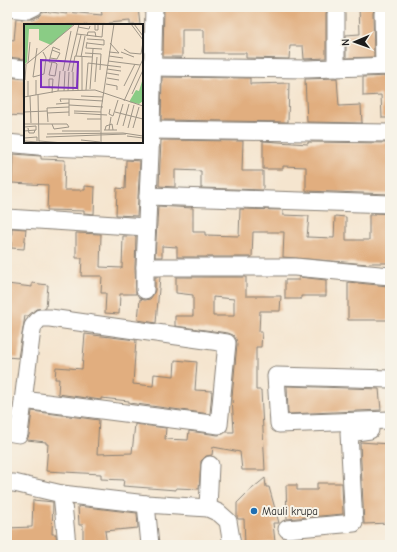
<svg xmlns="http://www.w3.org/2000/svg" width="397" height="552" font-family="'Comic Neue',sans-serif">
<rect width="100%" height="100%" fill="#f7f3e8"/>
<filter id="ink" filterUnits="userSpaceOnUse"><feTurbulence type="fractalNoise" baseFrequency=".025" numOctaves="2"/><feDisplacementMap in="SourceGraphic" scale="8" xChannelSelector="R" yChannelSelector="G"/><feConvolveMatrix kernelMatrix="1 2 1 2 8 2 1 2 1" color-interpolation-filters="sRGB"/></filter>
<filter id="wash" filterUnits="userSpaceOnUse"><feTurbulence type="fractalNoise" baseFrequency=".012" numOctaves="4" result="noise"/><feDisplacementMap in="SourceGraphic" scale="16" xChannelSelector="R" yChannelSelector="G"/><feGaussianBlur stdDeviation="0.9" result="paint"/><feColorMatrix in="noise" values="0 0 0 0 0 0 0 0 0 0 0 0 0 0 0 0 0 1.4 0 .05"/><feComposite in="paint" operator="in"/></filter>
<g filter="url(#wash)">
<rect width="100%" height="100%" fill="#f5e5cf"/>
<g id="blocks">
<!-- building -->
<g fill="#e1ae7f" fill-rule="evenodd">
<polygon points="112,7 138,7 140,25 130,25 130,21 108,23 108,25 25,25 25,59 7,57 7,39 14,40 16,19 32,19 39,16 43,11 67,14 67,12 102,15 101,8"/>
<polygon points="164,7 329,7 326,14 326,58 304,59 303,46 290,46 289,59 246,58 246,53 204,53 204,30 182,30 182,57 163,57"/>
<polygon points="359,7 375,7 373,13 374,57 346,58 346,35 360,34"/>
<polygon points="390,76 390,118 382,118 381,95 363,96 363,77"/>
<polygon points="7,77 25,79 25,116 7,115"/>
<polygon points="162,77 250,78 250,84 289,83 288,122 161,120"/>
<polygon points="337,78 339,106 361,105 362,123 307,122 305,79"/>
<polygon points="161,140 243,141 242,171 263,171 263,190 201,188 201,171 175,170 175,187 159,186"/>
<polygon points="263,141 308,144 308,142 390,143 390,194 306,191 306,167 283,166 283,169 263,169"/>
<polygon points="13,154 41,156 41,159 65,160 64,190 85,190 85,186 95,187 94,214 84,213 84,211 47,210 48,185 12,183"/>
<polygon points="126,160 140,161 137,216 116,215 117,188 125,189"/>
<polygon points="158,206 193,208 193,232 205,232 205,235 239,236 240,209 283,210 283,215 309,216 307,237 334,238 335,216 346,217 346,240 369,240 369,215 374,215 374,213 390,214 390,263 369,263 368,264 283,257 284,232 253,232 252,257 177,257 177,247 162,246 162,257 155,257"/>
<polygon points="12,228 26,229 24,249 11,248"/>
<polygon points="76,233 101,234 100,267 122,268 123,236 136,236 135,267 136,294 120,294 119,314 105,313 106,293 101,293 102,276 81,276 82,258 76,258"/>
<polygon points="155,277 160,277 156,323 138,320 140,299 145,300 150,299 153,295 155,290"/>
<path d="M176,277h70v19h35l-1,15h-20l-1,21h3l-1,15h-5v43h5l4,80h-23l-2,-18 -27,-5 -1,8 -6,1 -5,5 -2,28 -23,-1v2l-53,-4 1,-6 -23,-1v-5l-55,-3 2,-27h-2v-2l-19,-2 2,-5 3,-24 67,9 -2,34 35,-1 3,-29 31,4 -1,11 23,1 1,-9 29,4 5,-1 3,-2h8l-2,-35 5,-53 -1,-5 -3,-4 -5,-2 -53,-7v-10h18v-21l-17,-2zM213,297l21,2v17h-21z"/>
<polygon points="299,277 326,280 326,296 301,296 301,299 285,299 285,280 299,280"/>
<polygon points="348,282 388,286 388,320 348,320"/>
<polygon points="32,283 48,285 46,308 36,309 28,316 25,316 18,358 7,357 7,284 32,287"/>
<polygon points="85,334 136,340 133,384 153,386 154,374 174,376 175,360 197,362 195,390 212,391 210,414 129,403 129,401 101,398 101,400 58,394 59,379 55,379 56,367 82,369"/>
<polygon points="287,386 379,389 381,410 288,414"/>
<polygon points="360,442 390,444 390,523 364,524"/>
<polygon points="265,478 266,487 269,487 279,523 273,523 275,542 245,545 244,519 238,519 237,517 237,503 247,493"/>
<polygon points="317,483 342,483 343,514 287,519 286,485 297,485 297,490 317,490"/>
<polygon points="33,500 53,502 52,534 56,534 57,545 7,545 7,528 32,527"/>
<polygon points="78,506 137,513 138,528 105,531 107,545 83,545 83,525 79,525"/>
</g>
</g>
</g>
<g filter="url(#ink)">
<use href="#blocks" fill-opacity="0" stroke="#888076" stroke-width="1"/>
<g fill="none" stroke-linecap="round" stroke-linejoin="round">
<!-- minor casing -->
<g stroke="#888076" stroke-width="19">
<g id="minor">
<polyline points="7,8 28,10 34,7"/>
<polyline points="383,13 384,66"/>
<polyline points="336,14 336,68"/>
<polyline points="7,67 25,69"/>
<polyline points="152,67 307,69 390,66"/>
<polyline points="151,130 390,133"/>
<polyline points="7,143 48,147 149,151"/>
<polyline points="148,196 390,204"/>
<polyline points="7,218 146,227"/>
<polyline points="145,267 295,267 390,276"/>
<polyline points="145,290 145,267 151,130 154,7"/>
<polyline points="390,379 276,376 279,424 390,420"/>
<polyline points="7,432 19,434 31,337 33,326 40,318 50,318 227,343 219,425 23,400"/>
<polyline points="7,483 14,483 62,494 146,504 208,508 219,513 228,521 232,545"/>
<polyline points="62,494 67,545"/>
<polyline points="146,504 150,545"/>
<polyline points="208,508 210,465"/>
<polyline points="287,529 354,523 349,433 370,430"/>
</g>
</g>
<!-- minor -->
<use href="#minor" stroke="#fff" stroke-width="17"/>
</g>
</g>
<!-- markers -->
<circle fill="#1f6fb2" stroke="#f7f3e8" stroke-width="1.5" cx="254" cy="511" r="4"/>
<g text-anchor="middle" dominant-baseline="central" stroke-width="4" stroke-linejoin="round" paint-order="stroke">
<!-- poi labels -->
<g font-size="11" fill="#1c1c1c" stroke="#f7f3e8" text-anchor="start">
<text x="262" y="511">Mauli krupa</text>
</g>
</g>
<!-- overview -->
<g transform="translate(24 24)">
<rect width="119" height="119" fill="#f5e5cf"/>
<path d="M0,0h50l-23,21 -12,-5v-11h-10l-2,33 -3,3zM119,54v23l-4,3 -10,-2 7,-12 3,1z" fill="#8acc85"/>
<path fill="none" stroke="#9e9587" stroke-width="1" d="M71,0v6h3v-6M107,0l12,16M110,0l9,12M54,3l11,2 1,-3M53,10l25,3 1,-13M63,12l1,-4h7l1,5M63,18l-1,6 16,1M63,19l17,2v-5l-17,-1M13,24l-4,29 11,-3 2,-16 -3,-6M100,25l6,4 11,1 2,-12M28,26l8,3 -3,6 -7,-1 3,-11 7,3M85,28l10,1 -9,-10M97,28l13,5M61,29l16,1 -1,16M52,32l5,-21M85,32l14,2M57,33l4,-21M26,34l-1,4h3l4,1 1,1 -2,12 -6,-1 3,-13M84,37l32,4M4,39l2,-21M0,42l51,-42M83,45l14,2M39,47l8,-40M44,47l11,-47M48,48l3,-16 17,1M83,49l12,2M83,54l12,2M1,56l1,-15M4,57v15M71,58l2,-25M82,60l11,2v4M100,62l11,-22M66,65l3,-40M58,66v-33M62,66l2,-27 33,4M34,67l2,-20M40,67l1,-20M44,67l1,-19M49,67v-19M54,67v-26M28,69l1,-14h-4v8l3,1M108,70l11,-24M12,71v-15M14,71l1,48M6,72l1,27M57,72l22,1M0,73l34,-6 37,-1 48,16M100,77l19,-42M37,78l-1,-3h9M32,80l13,-1M45,81l34,2M86,85l-1,5 4,2 5,-16M50,87l27,1M0,88l23,-1M91,88l28,7M23,89l22,-1M50,89l33,2M45,92v-17l34,2M63,95h14M24,98l-1,-14 22,-1M0,100h43l2,3 -15,2 -2,-5M93,101l6,-21M99,102l6,-22M0,103l12,-1v4l-12,1M4,104l1,5h5l1,-3M104,104l6,-23M109,104l6,-21M80,106h13M81,106l1,-4 6,-2 1,6M85,106l2,-13M38,107h38M23,110l76,-1 20,3M103,112l16,2M22,113l80,-3M0,114l13,-1v4M57,116l19,2M0,117l14,1M15,117l25,2M77,119v-33l13,-86"/>
<path fill="#7b2cbf" fill-opacity="0.15" stroke="#7b2cbf" stroke-width="2" d="M17,36l37,2 -1,26 -36,-1z"/>
<rect width="119" height="119" fill="none" stroke="#1c1c1c" stroke-width="2"/>
</g>
<!-- margin -->
<rect width="397" height="552" fill="none" stroke="#f7f3e8" stroke-width="24"/>
<!-- north arrow -->
<g transform="translate(355 42) rotate(268)" stroke="#f7f3e8" stroke-width="3" paint-order="stroke">
<path d="M0-3L7 15L0 10L-7 15Z" fill="#1c1c1c"/>
<text y="-6" font-size="11" font-weight="bold" text-anchor="middle" fill="#1c1c1c">N</text>
</g>
</svg>
